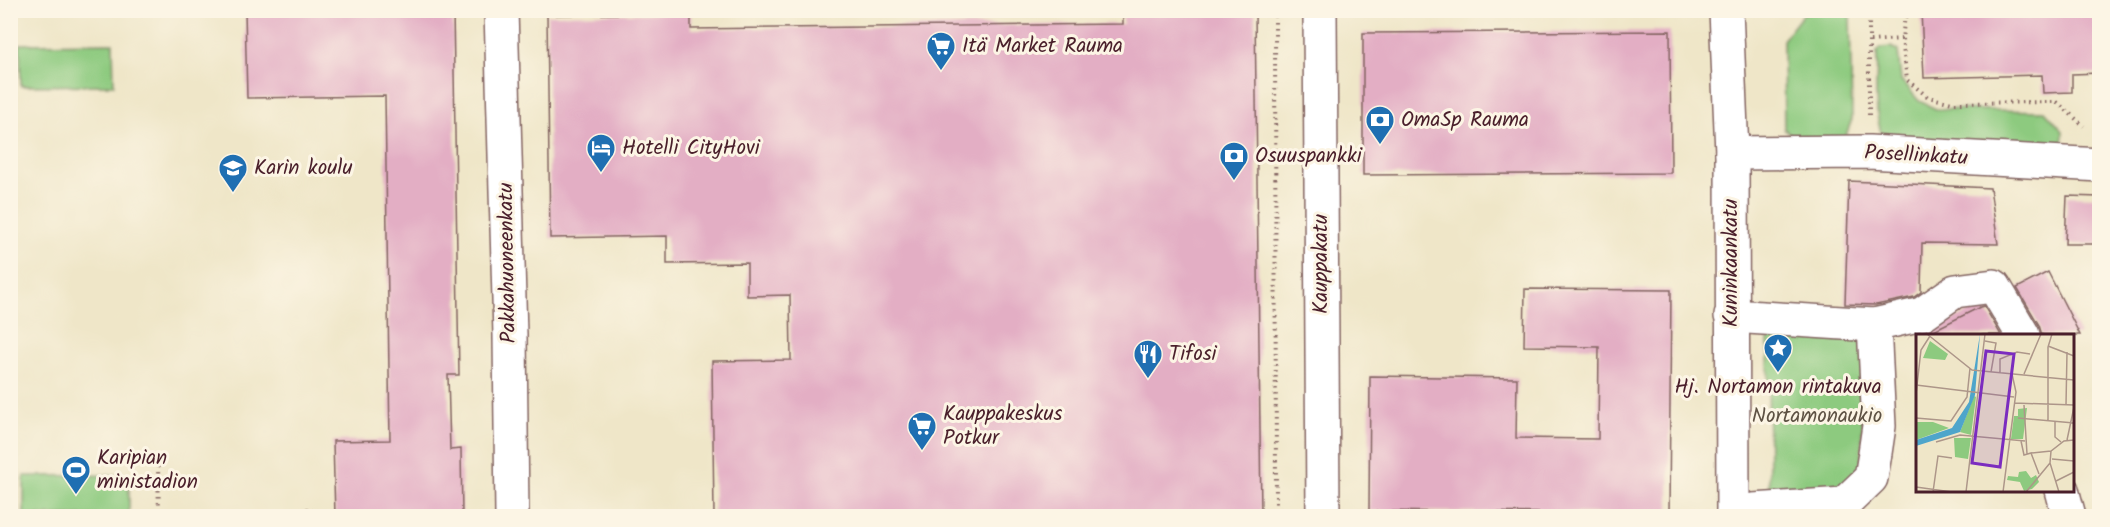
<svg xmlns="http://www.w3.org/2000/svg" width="2110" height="527" font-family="Kalam,sans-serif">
<rect width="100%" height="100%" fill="#fcf5e5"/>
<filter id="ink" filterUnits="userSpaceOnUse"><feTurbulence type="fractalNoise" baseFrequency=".0167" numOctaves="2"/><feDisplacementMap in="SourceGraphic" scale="12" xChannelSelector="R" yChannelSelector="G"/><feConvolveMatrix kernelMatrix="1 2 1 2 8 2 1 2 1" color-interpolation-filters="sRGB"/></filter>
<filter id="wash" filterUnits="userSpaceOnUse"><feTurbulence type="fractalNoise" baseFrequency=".008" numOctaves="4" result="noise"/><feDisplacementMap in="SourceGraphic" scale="24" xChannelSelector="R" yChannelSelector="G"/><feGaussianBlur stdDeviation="1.35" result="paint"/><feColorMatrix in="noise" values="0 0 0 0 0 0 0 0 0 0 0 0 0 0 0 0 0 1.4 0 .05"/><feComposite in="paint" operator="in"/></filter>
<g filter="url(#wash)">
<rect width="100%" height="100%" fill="#efe6c8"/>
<!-- green -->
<g fill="#8dca7f" stroke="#6c7455" stroke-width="1.5">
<polygon points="1810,11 1850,11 1852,119 1845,138 1799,140 1784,129 1783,40 1803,14"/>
<polygon points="113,43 114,85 21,86 20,44"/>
<path d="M1891,47l7,4 3,29 18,21 17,8 109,2 18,20 -1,21 -177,-10c-13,-25 -8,-61 -8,-90l5,-4z"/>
<polygon points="1768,335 1866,335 1861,464 1847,488 1769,497"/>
<polygon points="129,475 129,516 24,516 24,476"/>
</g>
<g id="blocks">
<!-- building -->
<g fill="#e3aec4">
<polygon points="245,10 453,10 459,375 448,375 450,450 461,449 462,516 335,516 333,441 390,440 385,96 247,98"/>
<polygon points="1123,10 1255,10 1261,516 714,516 712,361 791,360 790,295 747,296 747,263 667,264 667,236 550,238 547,15 691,13 691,29 1123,24"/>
<polygon points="1921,10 2100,10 2100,73 2072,74 2072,92 2043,93 2042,75 1924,78"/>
<polygon points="1670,31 1671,173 1363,175 1363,33"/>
<polygon points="1849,181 1990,188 1998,244 1922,243 1921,292 1914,297 1876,305 1845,304"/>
<polygon points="2067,196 2100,197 2100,244 2065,244"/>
<polygon points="2048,272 2080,335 2042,335 2039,325 2017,288"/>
<polygon points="1525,289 1671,290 1669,514 1369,511 1370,376 1517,378 1516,438 1598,439 1599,347 1524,346"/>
<polygon points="1984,306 2001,335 1924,335 1980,307"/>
</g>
</g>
</g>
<g filter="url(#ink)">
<use href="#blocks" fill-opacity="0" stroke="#846562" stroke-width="1.5"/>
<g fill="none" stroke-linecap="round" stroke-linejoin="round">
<!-- minor casing -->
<g stroke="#846562" stroke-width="36">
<g id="minor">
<polyline points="501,10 510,335 512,516"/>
<polyline points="1320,10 1323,516"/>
<polyline points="1726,10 1732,153 1733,516"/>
<polyline points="1732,153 1869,152 2100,165"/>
<polyline points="1731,316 1874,325 1922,314 1955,291 1994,286 2023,335"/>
<polyline points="2062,490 2069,516"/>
<polyline points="1733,513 1753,510 1844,504 1871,478 1875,453 1879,426 1874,325"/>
</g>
</g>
<!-- path -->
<g stroke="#846562" stroke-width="4" stroke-dasharray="1.5 4.5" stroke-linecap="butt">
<polyline points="24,10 24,11"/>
<polyline points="1275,10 1276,516"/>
<polyline points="1902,39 1907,80 1928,97 1952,103 2057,102 2084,126"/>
<polyline points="1870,41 1902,39 1904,23 1909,10"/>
<polyline points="1869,115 1869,10"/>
<polyline points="158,466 159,516"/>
<polyline points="306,509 329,516"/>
</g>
<!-- minor -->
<use href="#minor" stroke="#fff" stroke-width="33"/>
</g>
</g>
<!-- icons -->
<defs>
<g id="supermarket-pin" transform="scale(1.5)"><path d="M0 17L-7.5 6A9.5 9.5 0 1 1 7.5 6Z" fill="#1f6fb2" stroke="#fcf5e5"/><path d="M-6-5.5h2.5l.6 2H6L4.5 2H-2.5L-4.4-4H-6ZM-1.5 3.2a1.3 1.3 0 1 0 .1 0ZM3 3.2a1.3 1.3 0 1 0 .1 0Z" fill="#fff"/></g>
<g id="bank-pin" transform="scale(1.5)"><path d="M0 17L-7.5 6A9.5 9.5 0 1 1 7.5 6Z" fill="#1f6fb2" stroke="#fcf5e5"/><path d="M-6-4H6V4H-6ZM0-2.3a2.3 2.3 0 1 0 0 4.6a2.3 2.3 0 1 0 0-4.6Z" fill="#fff"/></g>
<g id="hotel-pin" transform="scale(1.5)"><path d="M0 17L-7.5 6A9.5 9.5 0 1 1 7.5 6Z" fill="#1f6fb2" stroke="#fcf5e5"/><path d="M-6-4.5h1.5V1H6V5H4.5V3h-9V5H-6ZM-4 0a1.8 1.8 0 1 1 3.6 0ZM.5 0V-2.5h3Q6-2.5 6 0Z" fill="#fff"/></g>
<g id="school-pin" transform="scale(1.5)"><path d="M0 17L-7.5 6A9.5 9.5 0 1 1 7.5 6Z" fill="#1f6fb2" stroke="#fcf5e5"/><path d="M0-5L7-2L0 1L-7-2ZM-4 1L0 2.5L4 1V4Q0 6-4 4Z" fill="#fff"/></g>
<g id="sight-pin" transform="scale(1.5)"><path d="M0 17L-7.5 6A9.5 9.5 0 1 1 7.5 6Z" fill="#1f6fb2" stroke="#fcf5e5"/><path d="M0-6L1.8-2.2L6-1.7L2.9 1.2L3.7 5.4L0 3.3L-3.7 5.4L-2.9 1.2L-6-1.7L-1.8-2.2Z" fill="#fff"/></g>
<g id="restaurant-pin" transform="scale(1.5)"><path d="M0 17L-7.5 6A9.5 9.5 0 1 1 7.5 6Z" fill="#1f6fb2" stroke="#fcf5e5"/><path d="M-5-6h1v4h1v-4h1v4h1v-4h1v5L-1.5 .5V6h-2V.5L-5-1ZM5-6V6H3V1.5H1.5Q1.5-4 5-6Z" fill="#fff"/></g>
<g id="stadium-pin" transform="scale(1.5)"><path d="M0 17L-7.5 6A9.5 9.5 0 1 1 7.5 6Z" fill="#1f6fb2" stroke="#fcf5e5"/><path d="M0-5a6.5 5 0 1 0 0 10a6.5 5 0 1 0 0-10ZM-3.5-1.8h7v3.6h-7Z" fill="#fff"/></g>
</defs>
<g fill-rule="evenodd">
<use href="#supermarket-pin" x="941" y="46"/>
<use href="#bank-pin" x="1380" y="120"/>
<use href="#hotel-pin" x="601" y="148"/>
<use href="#bank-pin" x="1234" y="156"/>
<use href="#school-pin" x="233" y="168"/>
<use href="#sight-pin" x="1778" y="348"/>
<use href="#restaurant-pin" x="1148" y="354"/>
<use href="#supermarket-pin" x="922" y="426"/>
<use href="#stadium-pin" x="76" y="470"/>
</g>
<g text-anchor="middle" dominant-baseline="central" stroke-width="6" stroke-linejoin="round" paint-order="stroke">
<!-- poi labels -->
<g font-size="21" fill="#4a1f2b" stroke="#fcf5e5" text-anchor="start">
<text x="962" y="46">Itä Market Rauma</text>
<text x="1401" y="120">OmaSp Rauma</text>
<text x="622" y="148">Hotelli CityHovi</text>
<text x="1255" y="156">Osuuspankki</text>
<text x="254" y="168">Karin koulu</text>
<text x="1169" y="354">Tifosi</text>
<text x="1778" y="387" text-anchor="middle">Hj. Nortamon rintakuva</text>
<text x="943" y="414">Kauppakeskus<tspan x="943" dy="24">Potkur</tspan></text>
<text x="97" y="458">Karipian<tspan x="97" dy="24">ministadion</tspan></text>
</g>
<!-- street labels -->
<g font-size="21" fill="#4a1f2b" stroke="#fcf5e5">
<text transform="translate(1916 156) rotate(3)">Posellinkatu</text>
<text transform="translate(508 263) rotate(-91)">Pakkahuoneenkatu</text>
<text transform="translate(1731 263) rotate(-90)">Kuninkaankatu</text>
<text transform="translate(1321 264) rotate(-90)">Kauppakatu</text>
</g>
<!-- park labels -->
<g font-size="21" fill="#5e5244" stroke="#fcf5e5">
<text x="1817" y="416">Nortamonaukio</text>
</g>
</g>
<!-- overview -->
<g transform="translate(1916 334)">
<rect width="158" height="158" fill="#efe6c8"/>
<path d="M14,7l18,13 -3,6 -22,-2zM58,62l2,1 -5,38 -11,-3zM111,74l-4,31h-12l3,-23h4v-7zM0,88h17l16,6 -33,12zM38,104h17l-3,21 -13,-2zM110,137l5,7 5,-3 3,7 -7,7 -8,2 -4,-9 -13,-2 1,-4 10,1 1,-5z" fill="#8dca7f"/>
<path d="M64,0l-5,61 -15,37 -44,14v-6l36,-12 17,-26z" fill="#4ea5cb"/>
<path fill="none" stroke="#ad9689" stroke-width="1.5" d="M11,0l45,36 102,10M69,7l11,2 -5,29M132,12l26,10M84,39v-14l17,-7 13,2M108,40l17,-40M0,51l98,12M0,60l5,-44 9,-14M98,69l60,2M108,71l3,49M150,71l1,-53M0,84l35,3 16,-24 3,-29M102,84l56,5M132,86v-73l4,-13M139,87v16l6,5M151,106l7,-33M105,107l3,14 7,-2 8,21M20,108l24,-7 65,6M135,117l-1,12 9,29M115,119l20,-2 13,-10 10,-1M136,125l22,2M140,147l18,-9M0,153l36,5M17,158l5,-36 14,2M50,158l19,-158M87,158l13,-100 -4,-18M110,158l24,-29"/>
<path fill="#7b2cbf" fill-opacity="0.15" stroke="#7b2cbf" stroke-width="3" d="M70,17l28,3 -14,113 -28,-4z"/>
<rect width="158" height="158" fill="none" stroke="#4a1f2b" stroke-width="3"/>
</g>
<!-- margin -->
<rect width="2110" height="527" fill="none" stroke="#fcf5e5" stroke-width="36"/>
</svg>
